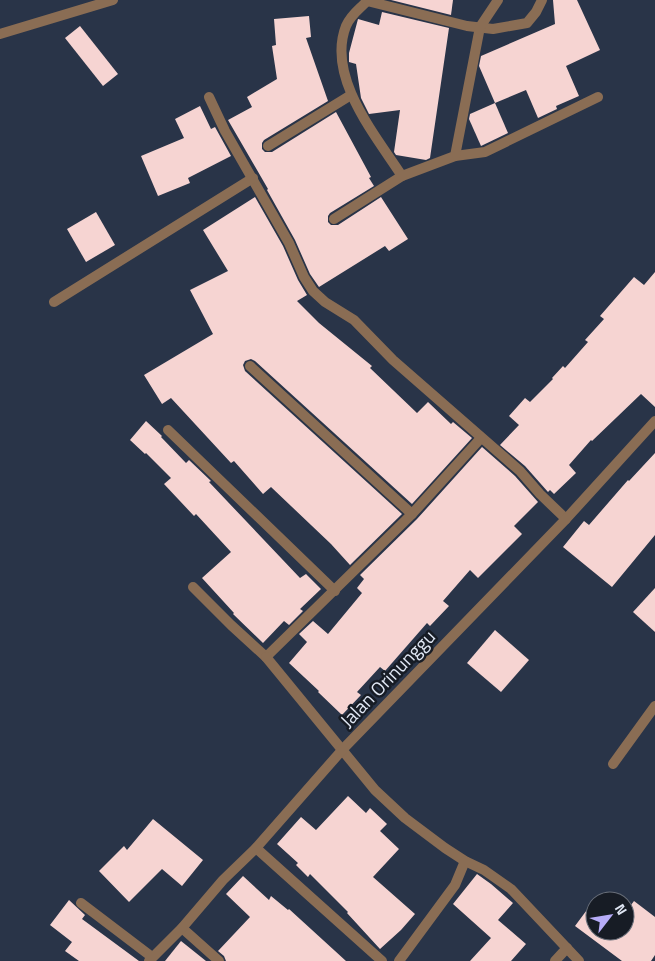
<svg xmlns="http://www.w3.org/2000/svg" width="655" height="961" font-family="'Titillium Web',sans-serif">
<rect width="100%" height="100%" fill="#293448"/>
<!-- building -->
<g fill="#f6d4d2">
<polygon points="391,0 453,0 451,15"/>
<polygon points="553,0 577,0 600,50 566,66 579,96 556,106 557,109 538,118 526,90 495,103 479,66 481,56 555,24"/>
<polygon points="382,12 449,28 430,158 426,160 396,155 394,152 400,110 369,114 361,98 356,64 349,62 349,53 358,19 379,25"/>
<polygon points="309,16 311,37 306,38 328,101 264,140 262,143 262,149 265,152 272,152 336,112 371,177 369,178 374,186 330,213 328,216 328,222 331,225 338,225 381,197 408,239 389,251 385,246 319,287 310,274 295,240 267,190 268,189 228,120 252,107 247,97 277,79 272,46 276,45 274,19"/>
<polygon points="80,26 118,74 103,86 65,38"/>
<polygon points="495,103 508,133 481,146 469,119 470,114"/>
<polygon points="200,106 211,129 215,127 231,156 188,178 190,183 158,196 141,156 184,138 175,119"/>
<polygon points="255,197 283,246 298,280 307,295 297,301 319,323 372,366 370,368 417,413 428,402 451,424 453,422 472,438 412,504 255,361 251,359 245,361 243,365 245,371 402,514 350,565 331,544 271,487 263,494 234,461 231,463 171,398 162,404 144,375 213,334 190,290 228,271 203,230"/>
<polygon points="96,212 115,245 86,262 67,229"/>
<polygon points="655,272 655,407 641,394 592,441 591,440 569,465 576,473 554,494 550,490 548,492 525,466 500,445 519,425 509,416 525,398 530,402 553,379 552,378 563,366 565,368 588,342 585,340 604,319 600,316 634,277 644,285"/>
<polygon points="146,421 162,436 161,437 186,463 189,460 211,481 209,482 300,578 306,574 321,589 300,609 303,611 289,625 284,621 263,643 233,614 234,613 202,578 231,552 196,514 194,516 164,484 171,478 146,453 145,454 130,440"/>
<polygon points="482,447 515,476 538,502 514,526 522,534 478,578 470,570 443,601 449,606 430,626 427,623 385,671 380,667 357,692 361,695 342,715 318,692 319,691 289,663 307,642 299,634 313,621 328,634 362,593 357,588 364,579 360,575 417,519"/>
<polygon points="655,453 655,535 612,587 563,547 584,521 589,525 628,480 629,481"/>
<polygon points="655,588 655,632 633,612"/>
<polygon points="495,630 529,660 501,692 467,663"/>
<polygon points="348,796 366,813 370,808 387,824 380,831 399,849 373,877 415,914 401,930 380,949 347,913 348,912 310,874 308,877 296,865 298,863 277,844 301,817 316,830"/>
<polygon points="153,819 203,860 182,886 162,869 129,902 99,871 124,846 127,850"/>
<polygon points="477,874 491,884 513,903 498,920 526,944 511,961 470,961 491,938 453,904"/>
<polygon points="243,876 269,900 271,896 288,910 289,909 346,961 226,961 224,956 218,951 250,917 226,894"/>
<polygon points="595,899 597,901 595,901 595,931 625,931 625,913 634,901 655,917 655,955 651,961 622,961 575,926"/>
<polygon points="69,900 85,915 82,919 139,961 79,961 65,951 72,942 50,925"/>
<polygon points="181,941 206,961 165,961"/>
</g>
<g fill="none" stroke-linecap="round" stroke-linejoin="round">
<!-- street -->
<g stroke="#8a6d54" stroke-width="10">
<path d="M368,0c-8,9 -17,14 -22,26 -20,51 30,110 56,150"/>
<polyline points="367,1 467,26 493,29 527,23 536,12 542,0"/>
<polyline points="0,34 113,0"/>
<polyline points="209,97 225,131 289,243 304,277 313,291 325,302 354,320 393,360 520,471 540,494 566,519"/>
<polyline points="268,146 351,95"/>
<polyline points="455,156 485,152 598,97"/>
<polyline points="334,219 402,176 455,156 480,27 498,0"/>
<polyline points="54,302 253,178"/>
<polyline points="250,366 412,514"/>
<polyline points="168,430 335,591"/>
<polyline points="193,587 231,625 266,657 412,514 481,438"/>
<polyline points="266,657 375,790 405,818 445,848 465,861 484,870 511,889 579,961"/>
<polyline points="613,764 655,706"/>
<polyline points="256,848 382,961"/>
<polyline points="81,903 152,957"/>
<polyline points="182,928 219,961"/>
<polyline points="149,961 182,928 223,880 256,848 343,749 566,519 655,421"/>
<polyline points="399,961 455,885 465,861"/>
<polyline points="555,961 567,948"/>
</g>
</g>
<g text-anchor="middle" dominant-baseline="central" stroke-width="5" stroke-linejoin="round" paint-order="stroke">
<!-- street labels -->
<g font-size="19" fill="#e0e7f4" stroke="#171c25">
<text transform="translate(387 678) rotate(-46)">Jalan Orinunggu</text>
</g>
</g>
<!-- north arrow -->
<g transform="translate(610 916) rotate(59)"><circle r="24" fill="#171c25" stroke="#676d78"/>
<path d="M0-4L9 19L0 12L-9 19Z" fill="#b6acf8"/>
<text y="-8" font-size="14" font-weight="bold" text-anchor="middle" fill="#e0e7f4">N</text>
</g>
</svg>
